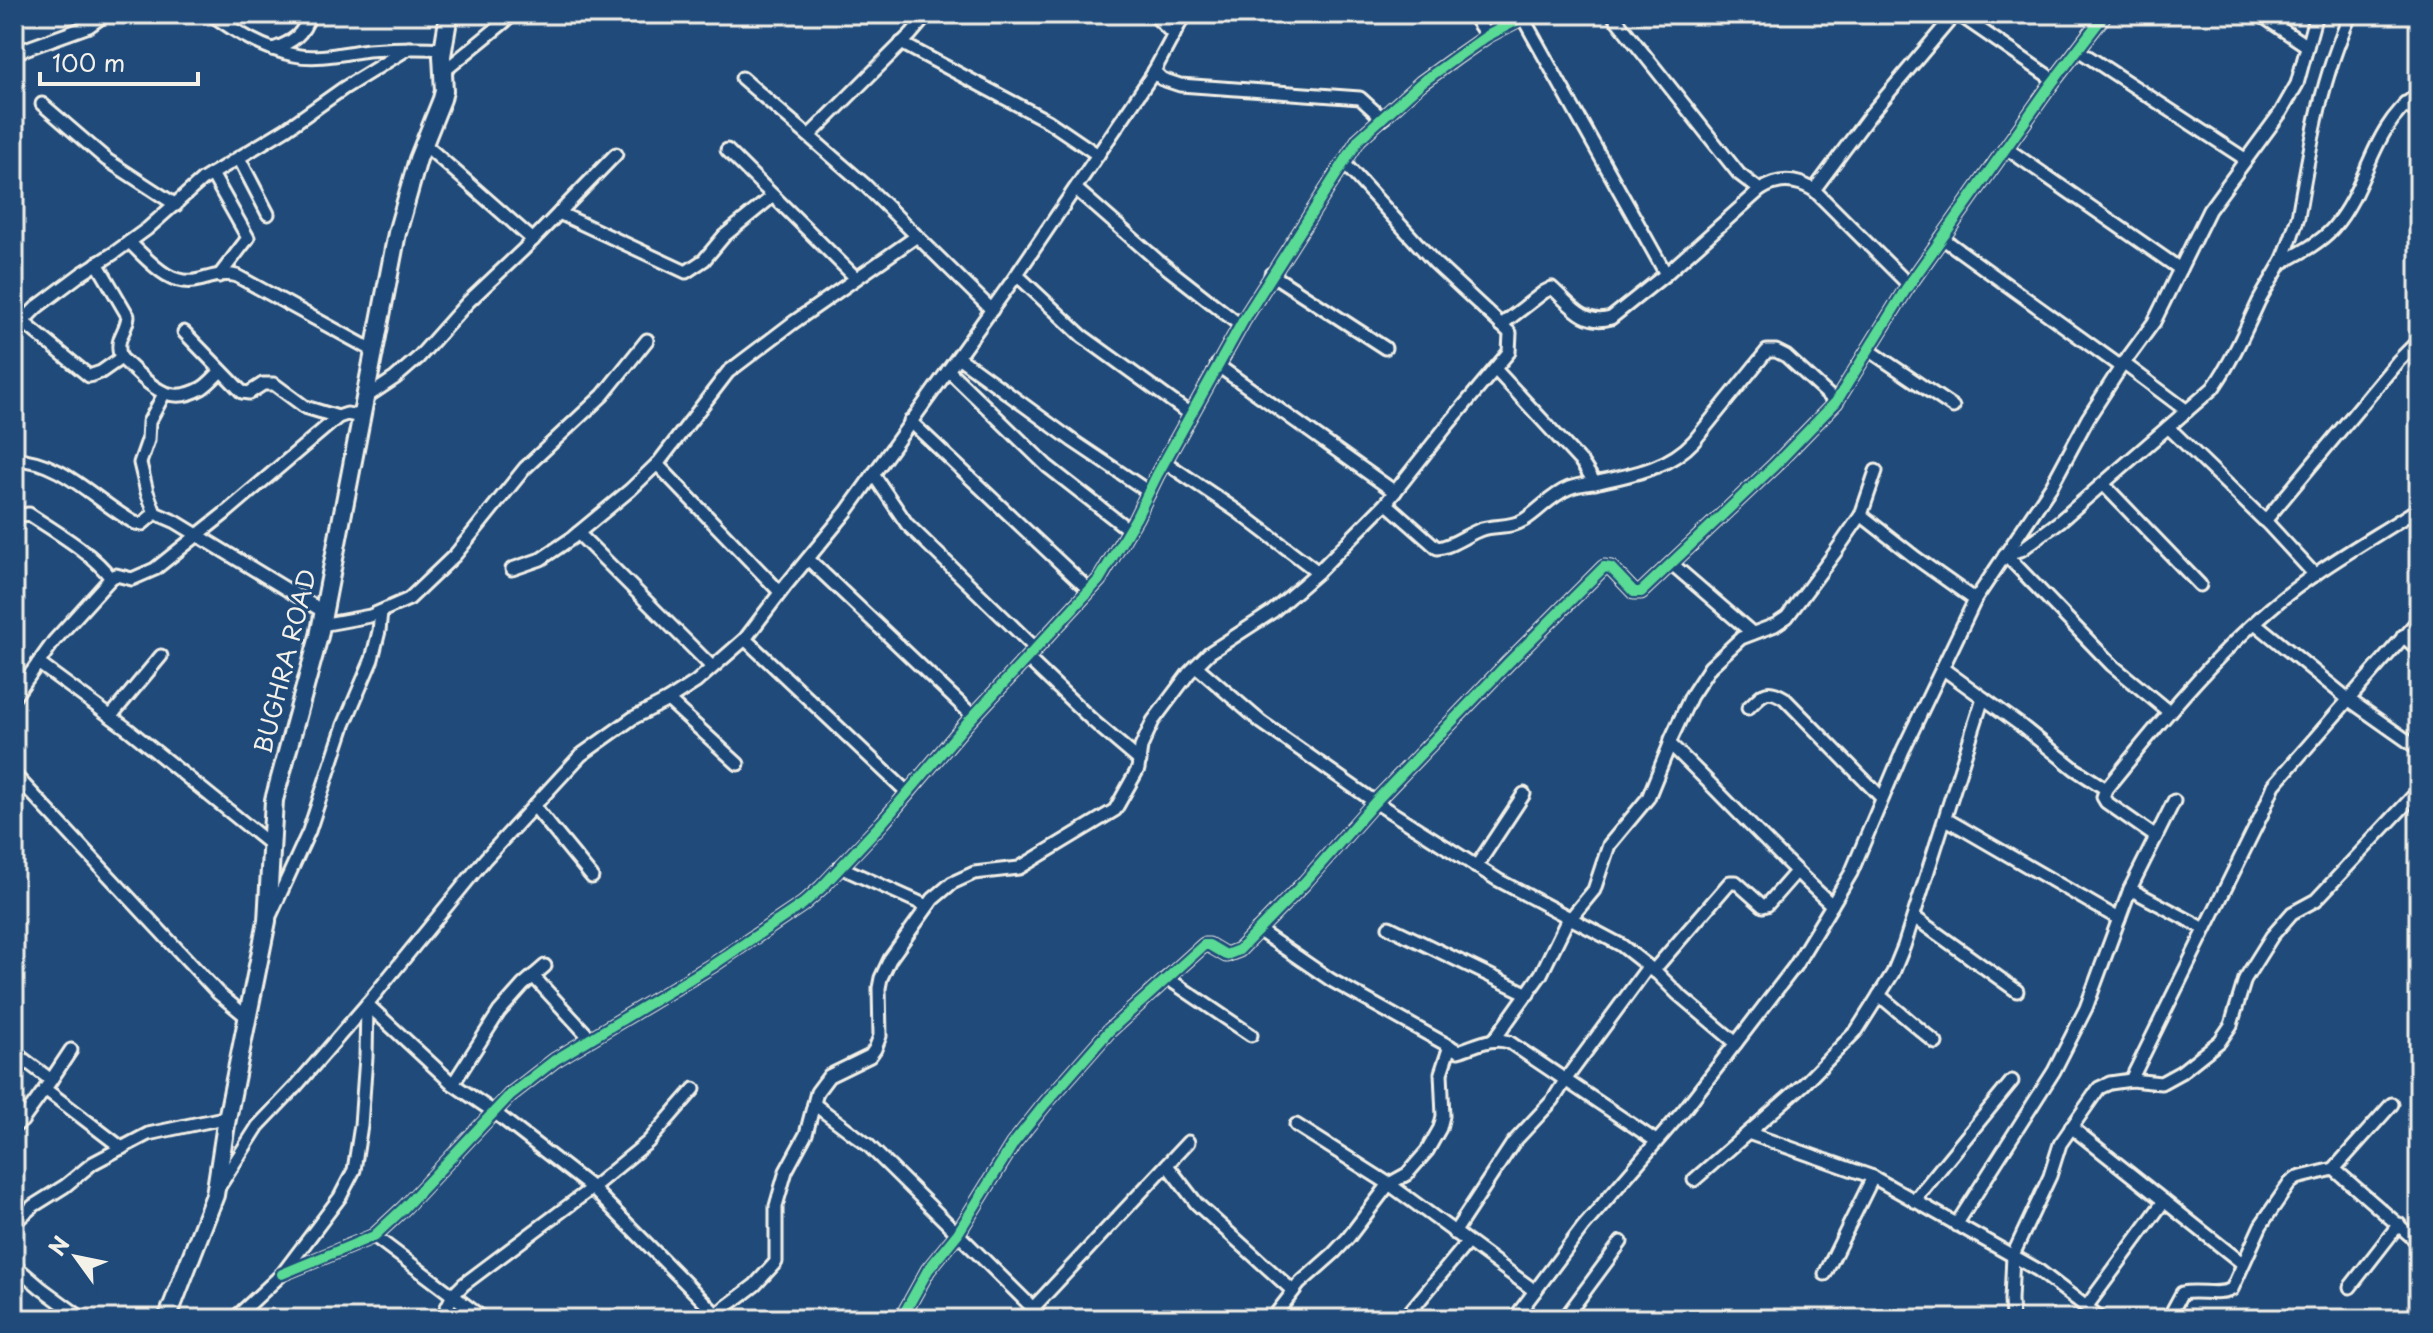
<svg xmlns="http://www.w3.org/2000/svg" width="2433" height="1333" font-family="'Playpen Sans',sans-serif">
<rect width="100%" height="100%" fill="#1f4a7a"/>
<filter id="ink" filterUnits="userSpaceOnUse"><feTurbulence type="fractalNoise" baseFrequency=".0125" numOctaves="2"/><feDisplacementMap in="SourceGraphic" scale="16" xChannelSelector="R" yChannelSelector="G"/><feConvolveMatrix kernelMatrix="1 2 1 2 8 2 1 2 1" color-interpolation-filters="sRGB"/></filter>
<g filter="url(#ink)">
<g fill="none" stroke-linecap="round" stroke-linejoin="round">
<!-- street casing -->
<g stroke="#f4f1e8" stroke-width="17">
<g id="street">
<path d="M211,14c25,18 52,35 83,41 24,5 50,-2 74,-5 25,-2 50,-3 75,-1"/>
<polyline points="1153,14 1174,35"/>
<polyline points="1472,14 1487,36"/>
<path d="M1612,14l127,160 21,16c18,-12 36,-11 54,0l95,95"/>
<polyline points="1958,14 2054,80"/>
<polyline points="2259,14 2307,46"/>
<polyline points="1523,18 1666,274"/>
<polyline points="901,43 1048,121 1098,155"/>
<path d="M273,49c20,-7 30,-14 37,-35"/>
<polyline points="2078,50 2245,159"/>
<polyline points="14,53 89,26 106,14"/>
<polyline points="1154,71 1162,79 1180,85 1360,98 1383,119"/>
<polyline points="443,72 514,14"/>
<polyline points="742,78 865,185 992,310"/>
<polyline points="2405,103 2419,115"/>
<polyline points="42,104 107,160 176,205"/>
<polyline points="810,135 911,34 928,14"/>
<polyline points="424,144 533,240"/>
<polyline points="2006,148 2180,269"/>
<polyline points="727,150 856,278"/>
<polyline points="239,158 268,214"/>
<polyline points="212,174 248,238 219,276"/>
<polyline points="1076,189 1157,260 1240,325"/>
<polyline points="1814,190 1870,115 1955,14"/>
<polyline points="559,213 686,272 704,260 724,236 773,196"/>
<polyline points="1942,238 2121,367"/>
<path d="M129,242c20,18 40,46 70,38 12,-3 25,-8 38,-4l137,75"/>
<path d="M97,263l31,53c-2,18 -14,22 -7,42 26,22 44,51 81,30 8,-5 13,-12 19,-17"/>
<path d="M2281,263c17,-9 39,-20 52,-35 37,-43 35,-97 86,-135"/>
<polyline points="1271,274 1385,348"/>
<polyline points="1017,275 1082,336 1190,414"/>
<polyline points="22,321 89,376 101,372 121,358"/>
<path d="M1501,325l43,-33 8,-4c19,17 32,38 59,30l55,-44 94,-84"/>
<polyline points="14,330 37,307 81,274 114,253 147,229 202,180 286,129 344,88 409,48"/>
<polyline points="184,332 242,392 249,393 263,384 274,384 305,407 338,417"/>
<polyline points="1869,350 1953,407"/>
<polyline points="958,357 1073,441 1149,492"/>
<polyline points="2123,363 2187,411"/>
<polyline points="1217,365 1395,492"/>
<polyline points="1495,369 1582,463 1595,483"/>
<polyline points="948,370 1047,466 1129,530"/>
<polyline points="164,394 149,422 148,440 140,463 147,492 155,513 176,522 324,612"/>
<polyline points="365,398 395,378 418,358 468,302 523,250 616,154"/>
<polyline points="910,421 1089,590"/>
<polyline points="2168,427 2269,525 2315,575"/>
<path d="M14,459c48,1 81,42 121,64l7,1 13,-11"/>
<polyline points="1165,462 1240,513 1318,572"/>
<polyline points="657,464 780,592"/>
<polyline points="873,474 907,524 1036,649"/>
<polyline points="2103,484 2200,585"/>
<path d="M1386,503l51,45c15,-1 30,-14 45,-19 14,-4 29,-1 42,-9 16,-10 27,-25 45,-32 10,-4 20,-4 30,-6 36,-8 70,-14 95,-41l73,-90h9l10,5 50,46"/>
<polyline points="1861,515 1876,471"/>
<path d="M14,516l15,-2c28,19 61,37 82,64"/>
<polyline points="2265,521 2398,361 2419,340"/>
<polyline points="578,533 712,667"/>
<path d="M2005,554l16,-4 39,-29 153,-133c19,-27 32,-57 46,-87 7,-13 15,-25 22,-38 7,-14 12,-31 17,-46 12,-70 23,-139 53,-203"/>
<polyline points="2005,554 2112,665 2169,712"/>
<polyline points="808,559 973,716"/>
<polyline points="1672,564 1752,633"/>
<polyline points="512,569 541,559 572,538 630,490 659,462 728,372 794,322 917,236"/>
<polyline points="2255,623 2348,699 2419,749"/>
<polyline points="321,625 370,616 409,599 455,555 525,468 603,395 647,340"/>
<polyline points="2403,636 2419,650"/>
<polyline points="745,639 908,793"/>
<polyline points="1027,658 1093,721 1140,761"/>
<polyline points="38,663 129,730 271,845"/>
<polyline points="1196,666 1261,722 1375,802 1498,880 1621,945 1658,974 1678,994 1736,1043"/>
<polyline points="1942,668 2019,724 2075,769 2106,789"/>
<polyline points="14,697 54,641 111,578 116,575 132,579 155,569 224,514 338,417 347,414 362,417"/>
<polyline points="668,700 738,764"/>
<path d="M1748,708c14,-13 17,-22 36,-10l98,100"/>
<polyline points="111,716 161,656"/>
<polyline points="14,774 218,993 248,1018"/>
<polyline points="534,806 592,877"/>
<polyline points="1946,819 2119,919"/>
<path d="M2156,837l-50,-35 -3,-5 3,-8c51,-63 103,-128 165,-181 45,-39 99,-68 148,-100"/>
<polyline points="840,867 927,906"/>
<polyline points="1476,867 1524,794"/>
<polyline points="2130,889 2205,929"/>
<path d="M1832,905c-56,-51 -107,-108 -162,-161l1,-5 20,-43 19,-29 31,-29 34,-13 12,-8 47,-63 27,-39 55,43 59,42"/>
<polyline points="271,914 309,831 344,725 372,659 379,631 381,612"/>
<polyline points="1914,917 2017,991"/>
<polyline points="1389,927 1528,994"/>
<path d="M1258,930l73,50 127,71c18,-5 33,-15 51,-9l147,99"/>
<polyline points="1653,971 1730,882 1736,882 1763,906 1767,905 1796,872"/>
<polyline points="533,976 590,1038"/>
<polyline points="1167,978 1251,1035"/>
<polyline points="1879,995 1936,1043"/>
<polyline points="367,1004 453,1084 494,1112 592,1188 715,1313"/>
<polyline points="1494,1040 1541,974 1565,925 1594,890 1609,845 1648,798 1670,744"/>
<polyline points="14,1052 51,1080 45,1089 122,1148"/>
<polyline points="51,1080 71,1050"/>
<polyline points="2131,1080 2262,814 2274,785 2419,619"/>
<polyline points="453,1084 499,1012 523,985 545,966"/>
<polyline points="814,1104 868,1145 1044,1319"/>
<polyline points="1296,1125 1389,1184 1535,1291"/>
<polyline points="14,1127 22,1121 45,1089"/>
<polyline points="2071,1127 2242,1263"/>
<polyline points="1748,1133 1873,1177 2038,1270 2102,1319"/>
<polyline points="1167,1165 1197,1204 1293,1291"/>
<polyline points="2334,1169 2419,1243"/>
<polyline points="1694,1180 1804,1084 1857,1030 1893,973 1904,946 1983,698"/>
<polyline points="219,1187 258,1126 296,1086 367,1004 485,859 581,755 633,718 668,700 696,682 745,639 786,585 847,511 1013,280 1152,75 1185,14"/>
<polyline points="1914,1201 2012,1081"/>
<polyline points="14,1223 33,1206 65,1186 93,1163 148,1134 228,1117"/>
<polyline points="1956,1225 2054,1071 2086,1008 2130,889 2174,801"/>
<polyline points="1454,1233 1513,1143 1553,1100 1568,1076 1648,967"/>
<polyline points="374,1236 484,1319"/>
<polyline points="14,1265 41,1288 83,1319"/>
<polyline points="282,1274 374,1236 404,1208 510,1095 555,1060 713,965 803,904 822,887 883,822 966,724 1099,580 1136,518 1157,475 1243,321 1359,139 1421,83 1457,57 1487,36 1529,14"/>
<polyline points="1825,1274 1873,1177"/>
<polyline points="2350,1287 2399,1224"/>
<polyline points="2087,1306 2164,1201"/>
<polyline points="1033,1308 1188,1142"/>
<polyline points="234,1319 282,1274 340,1197 354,1170 361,1125 366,1057 367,1004"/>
<polyline points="441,1319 453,1295 464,1284 592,1188 648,1142 694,1089"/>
<polyline points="710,1319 755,1285 776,1262 776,1206 786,1171 806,1134 817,1092 829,1076 870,1056 875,1049 880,1036 879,988 881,978 890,959 933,899 952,883 974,873 1019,868 1115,810 1138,769 1141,747 1153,721 1189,673 1209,653 1272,612 1318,572 1386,503 1446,427 1509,352 1510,333 1435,263 1344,163"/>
<polyline points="901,1319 928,1270 958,1233 1013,1144 1045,1104 1109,1031 1204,945 1209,945 1226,955 1239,950 1305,882 1375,802 1508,663 1604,567 1611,568 1634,592 1641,592 1774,466 1836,402 1906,289 2052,83 2105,14"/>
<polyline points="1272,1319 1299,1284 1334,1253 1348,1238 1389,1184 1407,1174 1427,1151 1440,1128 1443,1116 1441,1073 1450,1046"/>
<polyline points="1404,1319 1467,1243"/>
<polyline points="1514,1319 1583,1227 1684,1110 1736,1043 1795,966 1832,905 1851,873 1903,750 1975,600 2052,485 2088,418 2121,367 2154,322 2209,210 2281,112 2297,84 2316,14"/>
<polyline points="1564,1319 1621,1242"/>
<polyline points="2012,1319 2011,1300 2013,1255 2050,1176 2060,1144 2099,1088 2110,1083 2131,1080 2161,1083 2181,1072 2220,1041 2231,1025 2245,979 2272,936 2292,913 2316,900 2419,790"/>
<path d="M2168,1319l14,-26c16,-4 36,4 50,-4l29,-64 29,-42 7,-5 37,-9 58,-65"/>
</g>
</g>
<!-- secondary casing -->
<g stroke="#f4f1e8" stroke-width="22">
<polyline id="secondary" points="167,1319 215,1195 226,1124 267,921 274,800 319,636 397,233 418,159 442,99 444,91 442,56 449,14"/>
</g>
<!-- street -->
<use href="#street" stroke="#1f4a7a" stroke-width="11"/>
<!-- secondary -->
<use href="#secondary" stroke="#1f4a7a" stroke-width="16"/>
<!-- cycleway casing -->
<g stroke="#1f4a7a" stroke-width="15">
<g id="cycleway">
<polyline points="282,1274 374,1236 404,1208 510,1095 555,1060 713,965 803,904 822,887 883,822 966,724 1099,580 1136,518 1157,475 1243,321 1359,139 1421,83 1457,57 1487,36 1529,14"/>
<polyline points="901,1319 928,1270 958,1233 1013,1144 1045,1104 1109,1031 1204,945 1209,945 1226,955 1239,950 1305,882 1375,802 1508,663 1604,567 1611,568 1634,592 1641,592 1774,466 1836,402 1906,289 2052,83 2105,14"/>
</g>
</g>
<!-- cycleway -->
<use href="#cycleway" stroke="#5adb95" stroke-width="10"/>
</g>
</g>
<g text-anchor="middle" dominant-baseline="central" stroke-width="6" stroke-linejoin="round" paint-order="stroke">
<!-- street labels -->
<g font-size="24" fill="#f4f1e8" stroke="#1f4a7a">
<text transform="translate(284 661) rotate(-76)">BUGHRA ROAD</text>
</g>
</g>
<!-- margin -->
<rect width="2433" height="1333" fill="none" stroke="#1f4a7a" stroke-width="48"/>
<rect x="24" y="24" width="2385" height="1285" fill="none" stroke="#f4f1e8" stroke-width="3" filter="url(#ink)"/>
<!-- north arrow -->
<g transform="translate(76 1257) rotate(303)" stroke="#1f4a7a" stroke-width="6" paint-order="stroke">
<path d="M0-6L14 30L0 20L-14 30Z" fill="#f4f1e8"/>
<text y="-12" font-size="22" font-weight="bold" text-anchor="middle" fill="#f4f1e8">N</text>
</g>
<!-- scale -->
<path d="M40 72v12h158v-12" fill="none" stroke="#f4f1e8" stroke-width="4"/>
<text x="52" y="72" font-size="24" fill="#f4f1e8" stroke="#1f4a7a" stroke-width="6" paint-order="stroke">100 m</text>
</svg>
